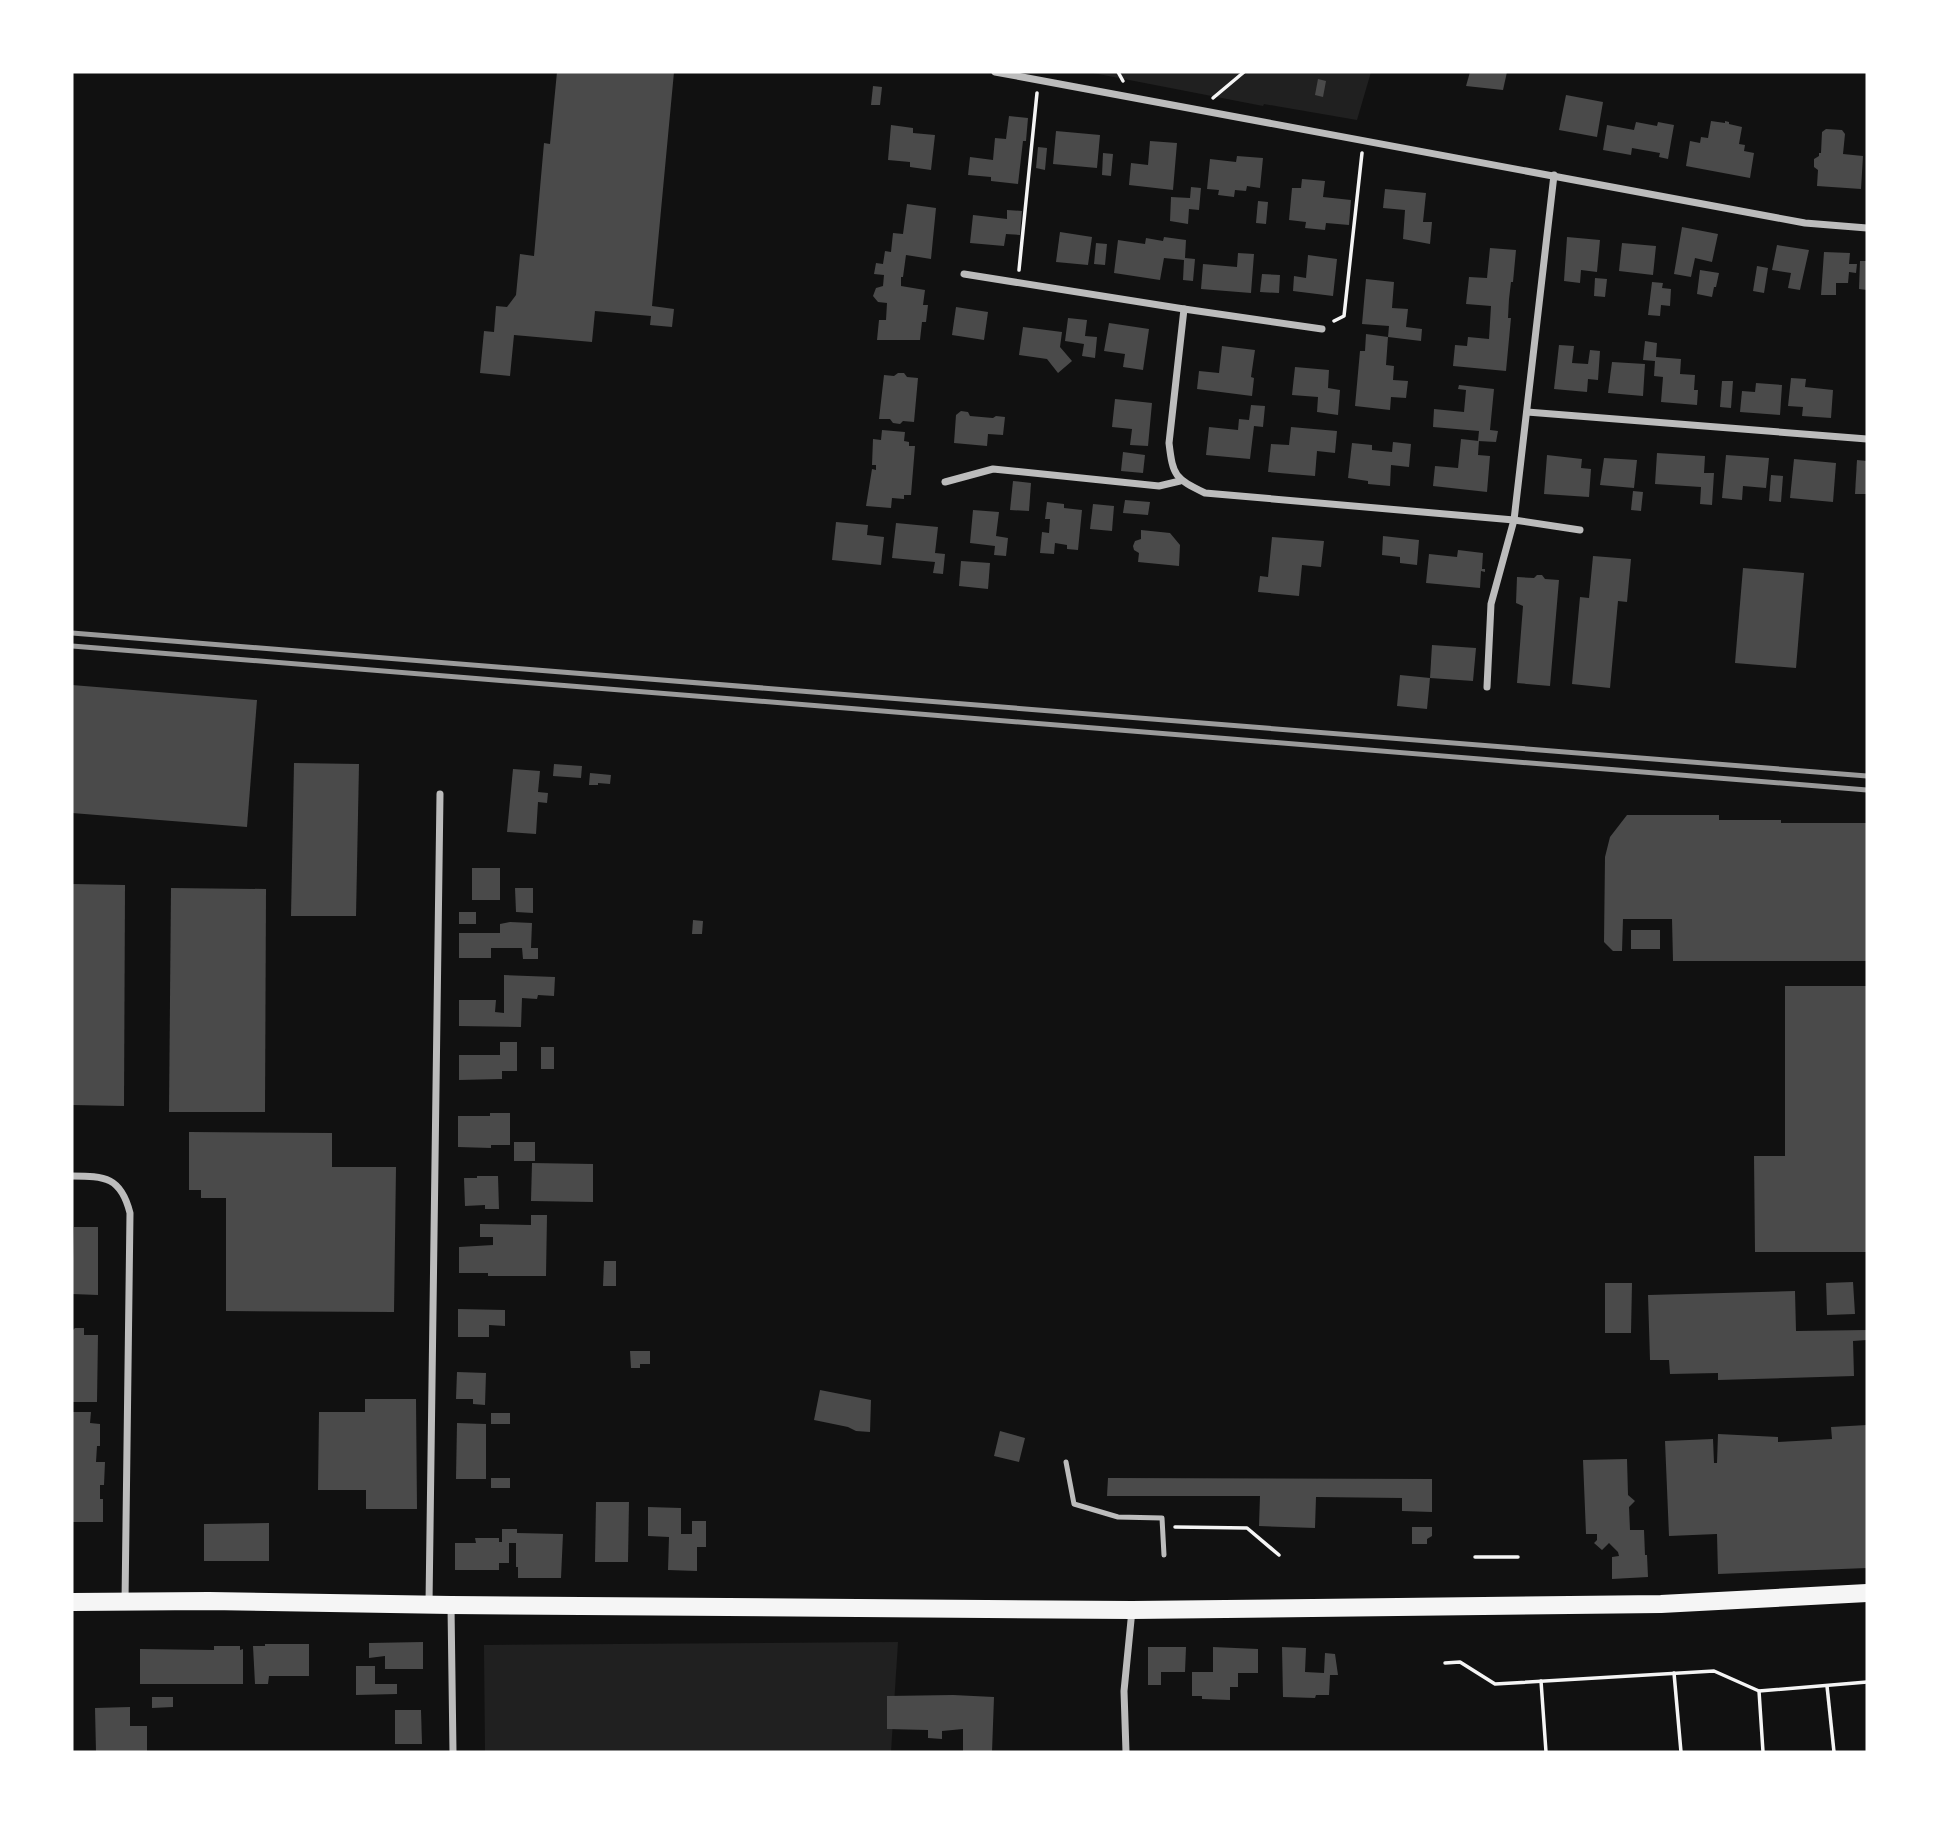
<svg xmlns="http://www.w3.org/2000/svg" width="1939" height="1824" font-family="'DM Sans',sans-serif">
<rect width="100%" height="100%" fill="#111"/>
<!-- green -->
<g fill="#202020">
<polygon points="1088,72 1371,72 1357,120 1264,104 1263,106"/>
<polygon points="898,1642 891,1752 485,1752 484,1645"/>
</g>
<!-- building -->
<g fill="#4a4a4a">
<polygon points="557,72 674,72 652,306 674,309 672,327 650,325 651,316 595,311 592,342 514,335 510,376 480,373 484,331 494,332 496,306 507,307 516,295 520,254 534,256 544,143 550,144"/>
<polygon points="1470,72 1507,72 1503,90 1466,86"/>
<polygon points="1318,79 1326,81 1323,97 1315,95"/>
<polygon points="873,86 882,87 880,105 871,105"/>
<polygon points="1566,95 1603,102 1597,137 1559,130"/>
<polygon points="1009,116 1028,118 1026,141 1023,141 1018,184 991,181 991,177 968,175 970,157 993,160 995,138 1006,139"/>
<polygon points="1711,121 1725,123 1725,121 1729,122 1729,124 1742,127 1739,144 1745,145 1744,151 1754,153 1750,178 1686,166 1690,141 1700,143 1701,137 1708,138"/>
<polygon points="1636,122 1657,126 1658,122 1674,125 1668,159 1659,157 1660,153 1632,148 1631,155 1603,150 1607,125 1634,130"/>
<polygon points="891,125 913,128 913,133 935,135 931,170 910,167 910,162 888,160"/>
<polygon points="1826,129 1842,130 1845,134 1843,154 1863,156 1861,189 1817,186 1818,170 1814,167 1814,159 1819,156 1819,153 1821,153 1822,132"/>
<polygon points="1056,131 1100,135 1097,168 1053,164"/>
<polygon points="1150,141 1177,143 1173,190 1129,185 1131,163 1148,165"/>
<polygon points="1038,147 1047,148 1045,170 1036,168"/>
<polygon points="1103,153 1113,154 1111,176 1102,175"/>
<polygon points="1237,156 1263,158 1260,188 1247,186 1246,191 1235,190 1234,197 1218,195 1219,190 1207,189 1210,159 1236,162"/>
<polygon points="1302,179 1325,181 1323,197 1351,200 1349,225 1326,223 1325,230 1305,228 1306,222 1289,220 1292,188 1301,188"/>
<polygon points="1191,187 1201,188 1199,210 1189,209 1188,224 1170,221 1171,197 1190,198"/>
<polygon points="1385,189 1426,193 1423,222 1432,222 1430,244 1403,239 1405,210 1383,208"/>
<polygon points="1258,201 1268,202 1266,224 1256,223"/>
<polygon points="907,204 936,208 931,259 906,255 903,277 901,277 901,286 925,290 923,305 928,305 926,322 922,322 920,340 877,340 879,320 886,320 887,303 878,302 873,296 876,288 883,286 884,275 874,274 876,263 883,264 885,251 891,252 893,233 903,234"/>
<polygon points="1007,210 1022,211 1020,235 1006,234 1004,246 970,243 973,215 1007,219"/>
<polygon points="1682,227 1718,234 1712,262 1695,258 1691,277 1674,274"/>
<polygon points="1060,232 1092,237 1088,265 1056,262"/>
<polygon points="1164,237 1186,240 1185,258 1195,259 1193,281 1183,280 1184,260 1164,258 1160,280 1114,273 1118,240 1145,244 1146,238 1163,241"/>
<polygon points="1567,237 1600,240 1597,272 1581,270 1580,283 1564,281"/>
<polygon points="1096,243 1107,244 1105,265 1094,264"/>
<polygon points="1622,243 1656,246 1653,275 1619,271"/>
<polygon points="1777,245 1809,250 1800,290 1788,288 1791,273 1772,270"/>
<polygon points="1490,248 1516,250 1513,282 1511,282 1509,299 1508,318 1511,318 1506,371 1453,366 1455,345 1467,346 1468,337 1489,339 1491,306 1466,304 1469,277 1487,278"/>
<polygon points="1824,252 1850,253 1849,264 1857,264 1856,273 1849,272 1848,283 1836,283 1836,295 1821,295"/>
<polygon points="1238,253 1254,254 1251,293 1201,289 1203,264 1237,267"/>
<polygon points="1308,255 1337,259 1333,296 1293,291 1294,276 1306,278"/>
<polygon points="1860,261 1867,261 1867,290 1859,289"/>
<polygon points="1757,266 1768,268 1764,293 1753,291"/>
<polygon points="1700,270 1719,273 1716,287 1714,287 1712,297 1697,294"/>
<polygon points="1262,274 1280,275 1279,293 1260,292"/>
<polygon points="1595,278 1607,279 1605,297 1594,296"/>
<polygon points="1366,279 1394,282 1392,308 1408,309 1406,327 1422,329 1421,341 1388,337 1389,326 1362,324"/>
<polygon points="1652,282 1663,283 1662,288 1671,289 1670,306 1661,305 1660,316 1648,315"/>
<polygon points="956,307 988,312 984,340 952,335"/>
<polygon points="1068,318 1087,320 1085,336 1097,337 1095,358 1082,356 1084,344 1065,341"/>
<polygon points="1109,323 1149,329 1143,370 1123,367 1125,354 1104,351"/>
<polygon points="1023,327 1062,332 1060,347 1072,361 1058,373 1047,359 1019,355"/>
<polygon points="1366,334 1388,337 1386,365 1394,366 1393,380 1408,381 1406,398 1391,397 1390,410 1355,406 1360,351 1365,351"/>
<polygon points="1645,341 1657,343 1656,357 1681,359 1680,374 1695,375 1694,390 1698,390 1697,405 1661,402 1663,377 1654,376 1655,361 1643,360"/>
<polygon points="1559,345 1574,346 1572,363 1588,364 1590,350 1600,351 1598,380 1588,379 1587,392 1554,389"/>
<polygon points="1222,346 1255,350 1251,377 1254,378 1252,396 1197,389 1199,371 1219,373"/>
<polygon points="1612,362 1645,364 1643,396 1608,393"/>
<polygon points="1295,367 1329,370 1328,388 1340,390 1338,415 1317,412 1318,397 1292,395"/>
<polygon points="898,373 904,373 907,377 918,378 914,422 903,421 900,424 893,423 890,419 879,419 884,375 894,376"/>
<polygon points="1791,378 1806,379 1805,387 1833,390 1831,418 1802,416 1803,407 1788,406"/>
<polygon points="1722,381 1733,381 1731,408 1720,407"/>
<polygon points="1756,383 1782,385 1780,415 1740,412 1742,391 1755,392"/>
<polygon points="1459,385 1494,389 1490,430 1498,431 1496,442 1478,441 1479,431 1433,427 1434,409 1464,412 1466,390 1458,389"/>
<polygon points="1115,399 1152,403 1148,446 1130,445 1132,429 1112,427"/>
<polygon points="1251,405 1265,406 1263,427 1254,426 1250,459 1206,455 1209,427 1238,430 1239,419 1249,420"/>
<polygon points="961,411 968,412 970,416 993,418 996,416 1005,417 1003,435 988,434 987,446 954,443 956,415"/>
<polygon points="1291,427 1337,431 1335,453 1317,451 1315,476 1268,472 1271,444 1289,445"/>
<polygon points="882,430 905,432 904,441 909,442 909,446 915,446 911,495 904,495 904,499 892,498 891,508 866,506 872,469 876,470 876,465 872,465 873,439 881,440"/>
<polygon points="1461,439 1479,441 1478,455 1490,456 1487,492 1433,486 1435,466 1458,468"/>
<polygon points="1393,442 1411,444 1409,467 1391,465 1390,486 1368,484 1368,481 1348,478 1352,443 1372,445 1372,450 1392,452"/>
<polygon points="1123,452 1145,455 1143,473 1121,471"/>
<polygon points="1657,453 1705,456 1704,473 1714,473 1712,505 1700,504 1701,487 1655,484"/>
<polygon points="1547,455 1582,459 1581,468 1591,469 1589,497 1544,494"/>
<polygon points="1726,455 1769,458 1766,488 1743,486 1742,500 1722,498"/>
<polygon points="1604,458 1637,460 1634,488 1600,485"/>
<polygon points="1794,459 1836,463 1833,502 1790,498"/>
<polygon points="1857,460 1867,461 1867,494 1855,494"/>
<polygon points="1771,475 1783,476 1781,502 1769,501"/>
<polygon points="1013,481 1031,483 1029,511 1010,510"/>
<polygon points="1633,491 1643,492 1641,511 1631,510"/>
<polygon points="1125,500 1150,502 1148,515 1123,513"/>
<polygon points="1047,502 1064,504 1064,508 1082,510 1078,550 1067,549 1067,545 1055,543 1054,554 1040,553 1042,532 1049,533 1050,519 1045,519"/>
<polygon points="1093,504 1114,506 1112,531 1090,529"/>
<polygon points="973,510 999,512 996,536 1008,538 1006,556 994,555 995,546 970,543"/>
<polygon points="836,522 868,525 867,535 884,537 881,565 832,560"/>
<polygon points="896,523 938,527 935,553 945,554 943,574 933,573 935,562 892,558"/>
<polygon points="1141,530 1170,533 1180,545 1179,566 1138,562 1139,553 1134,550 1133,546 1135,541 1141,539"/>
<polygon points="1383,536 1419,540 1417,565 1400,563 1400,557 1382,555"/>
<polygon points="1272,537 1324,541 1321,567 1302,565 1299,596 1258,592 1260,576 1268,577"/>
<polygon points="1458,550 1483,553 1482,569 1485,569 1485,572 1481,571 1480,588 1426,583 1429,554 1457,557"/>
<polygon points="1593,556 1631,559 1627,602 1618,601 1610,688 1572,684 1580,597 1589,598"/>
<polygon points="961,561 990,563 988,589 959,586"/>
<polygon points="1743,568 1804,573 1796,668 1735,663"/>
<polygon points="1537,575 1542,575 1545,579 1559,580 1550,686 1517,683 1523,606 1516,603 1517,577 1534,578"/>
<polygon points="1432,645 1476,648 1473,681 1430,678"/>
<polygon points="1400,675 1430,678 1427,709 1397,706"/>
<polygon points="72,685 257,700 247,827 72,813"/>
<polygon points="294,763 359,764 356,916 291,916"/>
<polygon points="554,764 582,766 581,778 553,776"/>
<polygon points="513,769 540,771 538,792 548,793 547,803 538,802 536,834 507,832"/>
<polygon points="590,773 611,775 610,784 598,783 598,785 589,785"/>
<polygon points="1627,815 1719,815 1719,820 1781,820 1781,823 1867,823 1867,961 1673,961 1672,919 1623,919 1622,951 1613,951 1604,942 1605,857 1610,837"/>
<rect x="472" y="868" width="28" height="32"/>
<polygon points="72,884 125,885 124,1106 72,1105"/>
<polygon points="171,888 266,889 265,1112 169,1112"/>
<polygon points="515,888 533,888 533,913 516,912"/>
<rect x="459" y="912" width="17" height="12"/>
<polygon points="693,920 703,921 702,934 692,934"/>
<polygon points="510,922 532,923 531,948 538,948 538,959 523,959 522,948 491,948 491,958 459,958 459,933 500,933 500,924"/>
<rect x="1631" y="930" width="29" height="19"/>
<polygon points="504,975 555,977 554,996 538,995 537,999 522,998 521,1027 459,1026 459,1000 496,1000 495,1012 504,1013"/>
<polygon points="1785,986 1867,986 1867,1252 1755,1252 1754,1156 1785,1156"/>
<polygon points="500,1042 517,1042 517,1071 502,1071 502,1079 459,1080 459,1055 500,1055"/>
<rect x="541" y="1047" width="13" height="22"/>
<polygon points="490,1113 510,1113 510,1145 491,1145 491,1148 458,1147 458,1116 490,1116"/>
<polygon points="189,1132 332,1133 332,1167 396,1167 394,1312 226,1311 226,1198 201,1198 201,1190 189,1190"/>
<rect x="514" y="1142" width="21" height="19"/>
<polygon points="532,1163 593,1164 593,1202 531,1201"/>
<polygon points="477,1176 498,1176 499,1209 485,1209 485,1205 465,1206 464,1178 477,1178"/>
<polygon points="531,1215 547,1215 546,1276 488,1276 488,1273 459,1273 459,1247 493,1245 493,1237 480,1237 480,1224 531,1225"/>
<polygon points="74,1227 98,1227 98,1295 72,1294"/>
<polygon points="604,1261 616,1261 616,1286 603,1286"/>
<polygon points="1853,1282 1855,1314 1827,1315 1826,1283"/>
<polygon points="1605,1283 1632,1283 1631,1333 1605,1333"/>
<polygon points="1795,1291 1796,1331 1867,1330 1867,1340 1853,1341 1854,1376 1718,1380 1718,1373 1670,1374 1669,1360 1650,1360 1648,1295"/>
<polygon points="458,1309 505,1310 505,1326 489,1325 489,1337 458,1337"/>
<polygon points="75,1328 84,1328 84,1335 98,1335 97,1402 72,1402 72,1331"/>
<polygon points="630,1351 650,1351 650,1364 640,1364 640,1368 631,1368"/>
<polygon points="457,1372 486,1373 485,1405 473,1404 473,1399 456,1399"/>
<polygon points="820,1390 871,1400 870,1432 856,1431 848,1427 814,1420"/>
<polygon points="365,1399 416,1399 417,1509 366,1509 366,1490 318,1490 319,1412 365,1412"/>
<polygon points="72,1412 91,1412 90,1423 100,1424 100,1446 97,1446 96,1462 105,1462 104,1485 100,1485 100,1499 103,1499 103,1522 72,1522"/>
<rect x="491" y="1413" width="19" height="11"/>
<polygon points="457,1423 486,1424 486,1479 456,1479"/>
<polygon points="1867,1425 1867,1568 1718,1574 1717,1534 1669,1536 1665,1441 1713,1439 1714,1463 1717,1463 1718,1434 1778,1437 1778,1442 1832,1439 1831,1427"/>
<polygon points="1000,1431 1025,1438 1019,1462 994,1456"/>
<polygon points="1627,1459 1628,1495 1635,1501 1629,1507 1630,1530 1644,1530 1645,1555 1647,1555 1648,1577 1612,1579 1612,1557 1619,1556 1618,1552 1609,1543 1602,1550 1594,1543 1597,1540 1597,1534 1586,1534 1583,1460"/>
<rect x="491" y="1478" width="19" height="10"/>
<polygon points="1108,1478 1432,1479 1432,1512 1402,1511 1402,1498 1316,1497 1315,1528 1259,1526 1260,1496 1107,1496"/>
<polygon points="596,1502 629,1502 628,1562 595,1562"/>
<polygon points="648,1507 681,1508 681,1534 692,1534 692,1521 706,1521 706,1547 697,1547 697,1571 668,1570 669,1537 648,1536"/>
<polygon points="269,1523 269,1561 204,1561 204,1524"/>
<polygon points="1412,1527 1432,1527 1432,1536 1427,1539 1427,1544 1412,1544"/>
<polygon points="502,1529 517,1529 517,1533 563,1534 561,1578 518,1578 518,1567 516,1567 516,1543 509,1543 509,1563 499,1563 499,1570 455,1570 455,1543 476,1543 475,1538 499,1538 499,1542 502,1542"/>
<polygon points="423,1642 423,1669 385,1669 385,1656 369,1658 369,1643"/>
<polygon points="265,1644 309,1644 309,1676 269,1676 268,1684 255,1684 253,1646 265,1646"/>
<polygon points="214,1646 240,1646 240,1650 243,1649 243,1684 140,1684 140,1649 214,1650"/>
<polygon points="1148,1647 1186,1647 1185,1672 1161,1672 1161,1685 1148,1685"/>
<polygon points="1213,1647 1258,1649 1258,1673 1238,1673 1238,1687 1230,1687 1230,1700 1202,1699 1202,1696 1192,1696 1192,1672 1213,1672"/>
<polygon points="1282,1647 1306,1648 1305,1672 1324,1673 1325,1653 1335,1654 1338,1675 1330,1675 1329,1695 1316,1695 1315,1698 1283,1697"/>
<polygon points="356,1666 375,1666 375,1684 397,1684 397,1694 356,1695"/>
<polygon points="953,1695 994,1697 992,1752 963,1752 963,1729 942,1731 942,1739 928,1738 928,1730 887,1729 887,1696"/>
<polygon points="152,1697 173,1697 173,1707 152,1708"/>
<polygon points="130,1707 130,1726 147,1726 147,1752 96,1752 95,1708"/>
<polygon points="395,1710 421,1710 422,1744 395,1744"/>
</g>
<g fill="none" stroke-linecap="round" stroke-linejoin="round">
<!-- path -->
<g stroke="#f5f5f5" stroke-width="3.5">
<polyline points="1118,72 1123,81"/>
<polyline points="1213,98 1244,72"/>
<polyline points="1019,270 1037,93"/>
<polyline points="1334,321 1344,316 1362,153"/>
<polyline points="1175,1527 1247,1528 1279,1555"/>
<polyline points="1475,1557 1518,1557"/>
<polyline points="1445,1663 1460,1662 1495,1684 1714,1671 1759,1691 1867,1682"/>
<polyline points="1674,1673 1681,1752"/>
<polyline points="1541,1681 1546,1752"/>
<polyline points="1827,1686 1834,1752"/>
<polyline points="1759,1691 1763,1752"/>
</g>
<!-- service -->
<polyline stroke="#bcbcbc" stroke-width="5" points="1066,1462 1074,1504 1118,1517 1162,1518 1164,1555"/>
<!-- minor -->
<g stroke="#bcbcbc" stroke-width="7">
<polyline points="995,72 1805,223 1867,228"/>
<polyline points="964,274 1184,309 1322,329"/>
<path d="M1184,309l-15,134c4,34 6,35 36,50l309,27 66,10"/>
<polyline points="1527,412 1867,439"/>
<polyline points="945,482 993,469 1159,486 1180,481"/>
<polyline points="1487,687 1491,604 1514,520 1554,175"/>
<path d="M72,1176c33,0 49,1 58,37l-5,389"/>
<polyline points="429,1604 440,794"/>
<polyline points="451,1606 453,1752"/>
<polyline points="1126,1752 1124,1691 1132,1610"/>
</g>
<!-- primary -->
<polyline stroke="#f5f5f5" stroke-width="18" points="72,1602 209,1601 451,1605 1132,1610 1661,1604 1867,1593"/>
<!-- rail -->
<g stroke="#9a9a9a" stroke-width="5">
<polyline points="72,633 1867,776"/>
<polyline points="72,646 1867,790"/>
</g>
</g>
<!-- border -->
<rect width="1939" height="1824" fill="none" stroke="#ffffff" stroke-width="147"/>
</svg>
